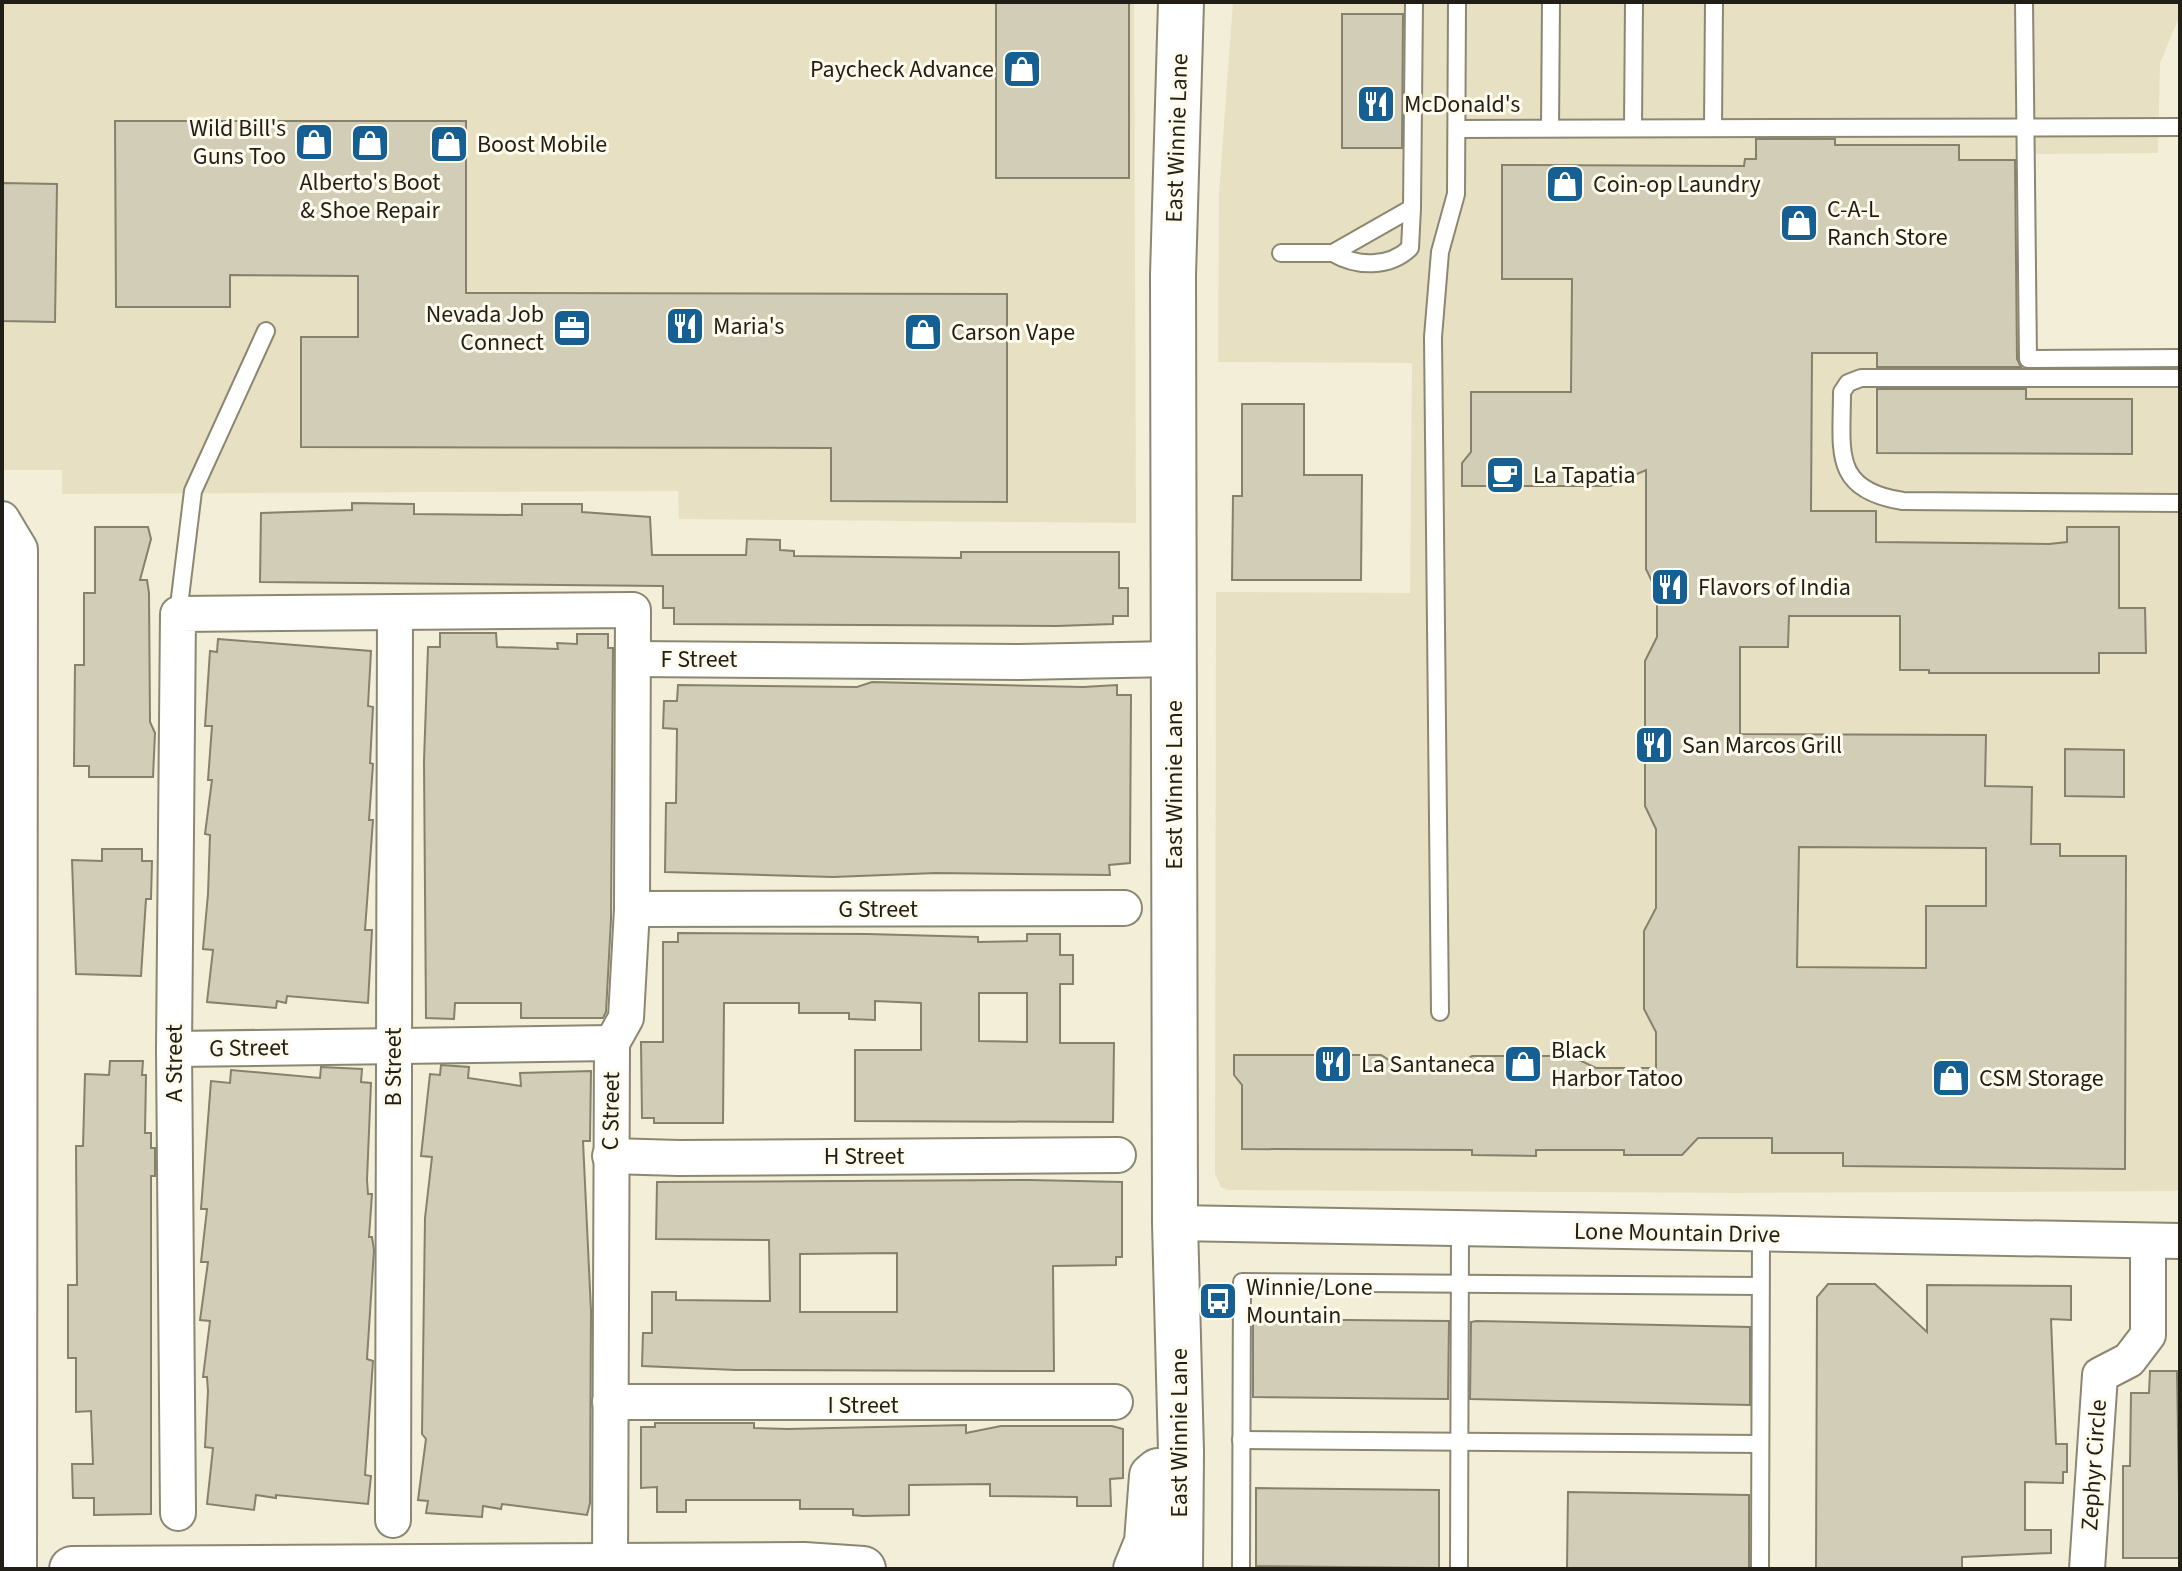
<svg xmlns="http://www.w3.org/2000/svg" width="2182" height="1571" font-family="'Source Sans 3',sans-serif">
<rect width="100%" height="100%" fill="#f3eed7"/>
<!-- built -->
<g fill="#e8e0c3">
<polygon points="2,2 1134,2 1136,523 679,519 678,491 62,494 62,470 2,470"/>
<polygon points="1233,2 2180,2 2180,15 2160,63 2158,153 2035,154 2032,369 2180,371 2180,1191 1739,1193 1228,1190 1221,1187 1215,1174 1216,592 1410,593 1412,363 1218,362 1219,193"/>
</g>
<!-- building -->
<g fill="#d2cdb7" stroke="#86816d" stroke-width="2" fill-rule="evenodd">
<rect x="996" y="2" width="133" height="176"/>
<polygon points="1342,14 1403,14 1402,148 1342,148"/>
<polygon points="115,121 466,121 466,293 1007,294 1007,502 831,501 831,448 301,447 301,337 358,337 358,276 230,275 230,307 116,307"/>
<path d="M1756,139h79v6h124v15h56l2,199 4,8h-144v-14h-65l-1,158h65v31l173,2 18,-2v-15h52v81h26l1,45h-47v20h-170v-3h-29v-54h-111l-1,31h-48v87l246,1 -1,51 47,1 -1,57h29v12h66l-1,313 -282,-3v-13h-71v-15h-74l-16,17h-58v-5h-88v6l-64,-1v-5l-230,-1v-64l-8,-10v-20h147l24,15h45l22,-14h99l25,12h60v-36l-12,-23v-78l12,-23v-79l-11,-23v-145l12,-24v-45l-11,-23v-99l-36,16h-148v-23l9,-11v-60h100l1,-113h-70v-114l242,1 1,-7h11zM1799,847l187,1v58h-60v62l-129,-1z"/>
<polygon points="2,183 57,184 55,322 2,321"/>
<polygon points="1877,389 2026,389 2026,399 2132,399 2132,454 1877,453"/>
<polygon points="1242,404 1304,404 1304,475 1362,475 1361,580 1232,580 1233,496 1242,496"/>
<polygon points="352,503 414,504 414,514 522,515 522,504 582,504 582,512 650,517 652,555 746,555 747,539 780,540 780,550 794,551 794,556 961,558 961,552 1119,552 1119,588 1128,588 1128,616 1113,616 1113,624 1057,626 674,624 674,608 663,608 663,586 260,582 261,513 352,510"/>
<polygon points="95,527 148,527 151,539 140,580 147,580 149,593 150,722 155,733 153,777 89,777 89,766 74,766 75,665 84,665 84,593 95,593"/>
<polygon points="440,633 496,633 497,647 558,649 557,643 577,644 577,634 608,634 608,648 613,648 611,919 606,1012 603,1018 521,1018 521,1003 455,1003 454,1019 426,1018 424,761 428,647 440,647"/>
<polygon points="218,639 371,651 368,706 373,707 370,763 373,764 369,820 373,820 365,930 372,930 368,1003 287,996 286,1003 277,1001 276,1008 207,1002 213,950 203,949 208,894 210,835 205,834 212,780 208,780 212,726 205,726 210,651 217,652"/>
<polygon points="872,682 1083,687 1117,685 1117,695 1131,695 1130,863 1109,865 1110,875 936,873 833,877 665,872 666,803 676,803 677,729 663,728 664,701 677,701 678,685 857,687"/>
<polygon points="2065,749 2124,750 2124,797 2065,796"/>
<polygon points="102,849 142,849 142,861 152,861 151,899 146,899 141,976 76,974 72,860 102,861"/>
<path d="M678,933l189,1 111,3v5l49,-1v-7h33v21h13v29h-13v59h54l-1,79 -258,-1v-71h66v-47l-46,-2v19l-26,-1v-6h-50v-10h-75l-1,120h-69v-5h-12l-1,-76h22v-100h15zM979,993h48v49l-48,-1z"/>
<polygon points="110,1061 143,1061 142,1075 146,1075 145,1133 151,1133 151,1148 155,1148 155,1176 151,1176 151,1514 94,1515 94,1498 73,1498 72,1464 93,1464 91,1411 76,1412 76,1358 68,1358 68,1285 77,1285 76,1146 83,1146 85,1074 109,1075"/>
<polygon points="441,1065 469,1067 468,1078 521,1086 520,1073 591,1071 590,1141 583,1141 591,1311 590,1503 587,1515 502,1504 501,1509 483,1506 482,1517 426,1513 428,1501 418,1500 426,1439 422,1434 425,1218 432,1157 421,1156 430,1074 440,1075"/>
<polygon points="321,1067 362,1069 361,1082 371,1083 367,1180 368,1194 372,1194 369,1237 372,1237 374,1250 367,1359 373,1361 365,1475 371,1476 368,1504 276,1495 276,1498 256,1495 254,1510 207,1504 213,1448 205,1447 208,1391 207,1377 203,1377 210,1321 200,1320 208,1262 201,1262 207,1209 201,1209 211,1081 230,1083 231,1070 320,1078"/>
<path d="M1030,1180l92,2v75h-6v8l-63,1 1,105 -318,-1 -94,-4 1,-33h9v-41h24v8l94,1 -1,-61 -113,-1 1,-57zM897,1253v59h-97v-58z"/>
<polygon points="1828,1284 1875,1284 1927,1332 1927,1285 2071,1286 2071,1320 2051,1319 2056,1444 2067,1444 2067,1472 2063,1472 2063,1483 2025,1482 2025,1530 2051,1530 2051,1553 1962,1557 1962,1569 1816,1569 1817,1297"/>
<polygon points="1253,1319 1449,1321 1448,1399 1253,1397"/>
<polygon points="1476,1321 1750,1327 1750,1405 1470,1399 1471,1322"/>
<polygon points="2150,1371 2177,1371 2180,1558 2123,1558 2123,1466 2130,1466 2131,1393 2149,1393"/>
<polygon points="655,1423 754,1423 754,1428 788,1429 966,1425 966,1433 1001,1426 1112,1426 1123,1429 1123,1478 1110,1479 1111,1506 1077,1506 1077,1497 990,1496 990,1484 909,1485 909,1515 863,1516 853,1515 853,1509 800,1509 800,1500 686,1500 686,1512 657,1512 657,1487 641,1488 641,1427 655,1427"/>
<polygon points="1256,1488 1439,1490 1439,1568 1256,1566"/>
<polygon points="1568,1492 1749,1495 1749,1569 1567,1569"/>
</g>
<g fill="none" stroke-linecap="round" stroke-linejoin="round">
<!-- lane casing -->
<g stroke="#8c8773" stroke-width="20">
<g id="lane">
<polyline points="2024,2 2028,359 2180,358"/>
<polyline points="1633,127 1634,2"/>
<polyline points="1713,127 1714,2"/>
<polyline points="1550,128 1551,2"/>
<polyline points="1457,129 2180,127"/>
<polyline points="1281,253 1333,253 1412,208 1414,2"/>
<path d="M1333,253c24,14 56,15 77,-5l2,-40"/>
<path d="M2180,378h-319l-13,5 -6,9c0,59 -11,98 61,109l277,2"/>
<polyline points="178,614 193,491 266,331"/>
<polyline points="1440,1012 1433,337 1440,252 1456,194 1457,2"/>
<polyline points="1241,1440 1760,1444"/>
<polyline points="1241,1569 1242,1282 1760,1286"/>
<polyline points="1459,1569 1460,1229"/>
<polyline points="1760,1569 1761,1235"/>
</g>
</g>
<!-- street casing -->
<g stroke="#8c8773" stroke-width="38">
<g id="street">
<polyline points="2,519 20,549 19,1569"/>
<polyline points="633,659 1019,662 1173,659"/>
<polyline points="632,909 1124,908"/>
<polyline points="174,1049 612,1043"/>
<polyline points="610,1156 679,1158 1118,1155"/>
<polyline points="1175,1223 2180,1241"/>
<polyline points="610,1402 1115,1402"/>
<polyline points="178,1513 174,1049 178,614 633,610 632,909 626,1018 612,1043 610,1567"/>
<polyline points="393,1520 395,614"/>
<polyline points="2087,1569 2100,1375 2129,1360 2148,1335 2148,1241"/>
</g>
</g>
<!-- secondary casing -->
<g stroke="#8c8773" stroke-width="48">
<g id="secondary">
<polyline points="72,1569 804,1565 863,1569"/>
<polyline points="1136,1569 1147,1542 1152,1476 1158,1471"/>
<polyline points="1180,1569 1181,1452 1175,1223 1173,275 1181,2"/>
</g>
</g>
<!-- lane -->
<use href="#lane" stroke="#fff" stroke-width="16"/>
<!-- street -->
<use href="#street" stroke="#fff" stroke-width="34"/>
<!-- secondary -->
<use href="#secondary" stroke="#fff" stroke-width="44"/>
</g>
<!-- icons -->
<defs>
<g id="shop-square" transform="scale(2)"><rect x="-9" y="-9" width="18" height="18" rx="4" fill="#165f92" stroke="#fefbed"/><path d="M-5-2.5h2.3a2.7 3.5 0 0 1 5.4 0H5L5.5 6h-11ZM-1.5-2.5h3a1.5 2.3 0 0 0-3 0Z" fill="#fff"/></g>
<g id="restaurant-square" transform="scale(2)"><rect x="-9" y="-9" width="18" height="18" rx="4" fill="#165f92" stroke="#fefbed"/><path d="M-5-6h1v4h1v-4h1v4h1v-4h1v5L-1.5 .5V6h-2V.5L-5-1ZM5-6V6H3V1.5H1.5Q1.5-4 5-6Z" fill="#fff"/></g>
<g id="office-square" transform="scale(2)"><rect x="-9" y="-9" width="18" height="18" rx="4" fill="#165f92" stroke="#fefbed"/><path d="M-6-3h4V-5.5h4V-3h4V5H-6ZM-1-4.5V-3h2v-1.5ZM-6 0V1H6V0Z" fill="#fff"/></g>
<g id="cafe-square" transform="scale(2)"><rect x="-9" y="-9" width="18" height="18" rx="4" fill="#165f92" stroke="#fefbed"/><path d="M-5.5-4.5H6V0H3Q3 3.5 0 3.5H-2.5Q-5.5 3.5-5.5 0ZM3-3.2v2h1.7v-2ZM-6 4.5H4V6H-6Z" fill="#fff"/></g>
<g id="bus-square" transform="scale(2)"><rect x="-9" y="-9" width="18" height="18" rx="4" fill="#165f92" stroke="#fefbed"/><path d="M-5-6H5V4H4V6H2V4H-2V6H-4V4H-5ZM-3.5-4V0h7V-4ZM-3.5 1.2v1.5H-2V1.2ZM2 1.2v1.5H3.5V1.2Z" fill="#fff"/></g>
</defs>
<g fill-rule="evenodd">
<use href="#shop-square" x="1022" y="69"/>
<use href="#restaurant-square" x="1376" y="104"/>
<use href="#shop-square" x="314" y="142"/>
<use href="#shop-square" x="370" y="143"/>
<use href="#shop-square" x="449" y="144"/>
<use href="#shop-square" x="1565" y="184"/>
<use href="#shop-square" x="1799" y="223"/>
<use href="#restaurant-square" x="685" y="326"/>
<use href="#office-square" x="572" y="328"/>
<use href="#shop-square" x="923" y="332"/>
<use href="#cafe-square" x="1505" y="475"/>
<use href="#restaurant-square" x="1670" y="587"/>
<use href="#restaurant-square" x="1654" y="745"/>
<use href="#restaurant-square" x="1333" y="1064"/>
<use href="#shop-square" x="1523" y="1064"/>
<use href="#shop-square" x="1951" y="1078"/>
<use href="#bus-square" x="1218" y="1301"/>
</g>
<g text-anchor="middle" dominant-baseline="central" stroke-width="6" stroke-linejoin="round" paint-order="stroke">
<!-- poi labels -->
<g font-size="24" fill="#201e16" stroke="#fefbed" text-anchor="start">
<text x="994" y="69" text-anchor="end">Paycheck Advance</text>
<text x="1404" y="104">McDonald's</text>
<text x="286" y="128" text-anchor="end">Wild Bill's<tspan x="286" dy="28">Guns Too</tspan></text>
<text x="477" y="144">Boost Mobile</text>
<text x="370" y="182" text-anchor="middle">Alberto's Boot<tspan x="370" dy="28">&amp; Shoe Repair</tspan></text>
<text x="1593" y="184">Coin-op Laundry</text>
<text x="1827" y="209">C-A-L<tspan x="1827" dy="28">Ranch Store</tspan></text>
<text x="544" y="314" text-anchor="end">Nevada Job<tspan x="544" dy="28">Connect</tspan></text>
<text x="713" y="326">Maria's</text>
<text x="951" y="332">Carson Vape</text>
<text x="1533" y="475">La Tapatia</text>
<text x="1698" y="587">Flavors of India</text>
<text x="1682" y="745">San Marcos Grill</text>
<text x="1551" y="1050">Black<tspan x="1551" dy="28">Harbor Tatoo</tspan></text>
<text x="1361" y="1064">La Santaneca</text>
<text x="1979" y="1078">CSM Storage</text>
<text x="1246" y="1287">Winnie/Lone<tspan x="1246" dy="28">Mountain</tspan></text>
</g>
<!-- street labels -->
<g font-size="24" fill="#201e16" stroke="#fefbed">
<text transform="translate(1177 138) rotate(-88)">East Winnie Lane</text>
<text x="699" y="659">F Street</text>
<text transform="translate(1174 785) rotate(-90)">East Winnie Lane</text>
<text x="878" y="909">G Street</text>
<text transform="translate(249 1048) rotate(-1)">G Street</text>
<text transform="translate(174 1063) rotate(-90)">A Street</text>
<text transform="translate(393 1067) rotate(-90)">B Street</text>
<text transform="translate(611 1111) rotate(-89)">C Street</text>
<text x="864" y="1156">H Street</text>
<text transform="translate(1677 1233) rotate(1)">Lone Mountain Drive</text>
<text x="863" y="1405">I Street</text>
<text transform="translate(1179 1433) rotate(-90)">East Winnie Lane</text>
<text transform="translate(2094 1465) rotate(-86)">Zephyr Circle</text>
</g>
</g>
<!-- border -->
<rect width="2182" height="1571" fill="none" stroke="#201e16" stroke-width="8"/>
</svg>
